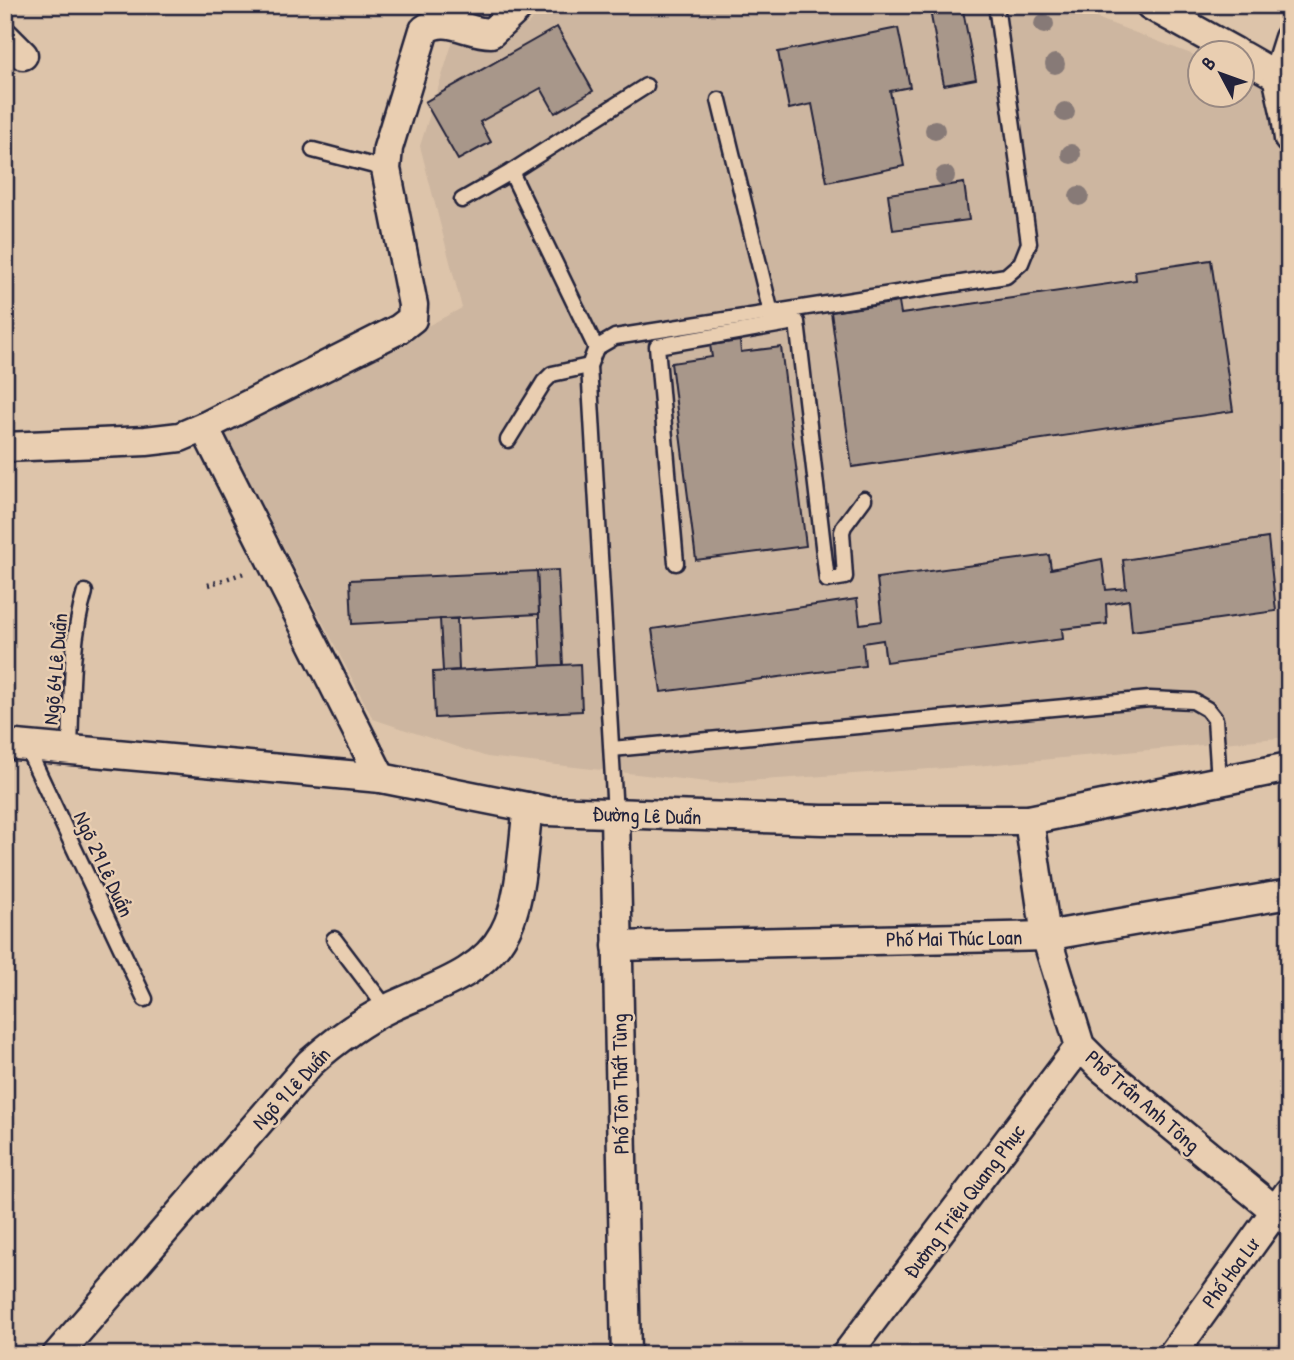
<svg xmlns="http://www.w3.org/2000/svg" width="1294" height="1360" font-family="'Patrick Hand',sans-serif">
<rect width="100%" height="100%" fill="#ddc4aa"/>
<filter id="ink" filterUnits="userSpaceOnUse"><feTurbulence type="fractalNoise" baseFrequency=".0143" numOctaves="2"/><feDisplacementMap in="SourceGraphic" scale="14" xChannelSelector="R" yChannelSelector="G"/><feConvolveMatrix kernelMatrix="1 2 1 2 8 2 1 2 1" color-interpolation-filters="sRGB"/></filter>
<g filter="url(#ink)">
<!-- built -->
<polygon fill="#cdb6a0" points="545,5 1052,5 1073,9 1199,57 1200,94 1242,94 1242,74 1289,95 1289,737 976,766 716,783 487,757 373,719 224,432 462,308 420,146 462,12 527,25"/>
<!-- building -->
<g fill="#a8978a" stroke="#22223b" stroke-width="2">
<polygon points="929,5 962,5 976,79 944,85"/>
<polygon points="557,27 593,91 555,113 541,88 480,122 491,142 458,160 425,102"/>
<polygon points="898,28 910,87 890,91 904,166 827,182 812,104 789,109 778,52"/>
<polygon points="964,183 969,220 893,230 888,194"/>
<polygon points="1211,260 1233,411 852,467 831,312 899,302 901,314 1136,280 1135,271"/>
<polygon points="740,341 741,352 781,347 806,546 696,560 671,363 712,357 710,345"/>
<polygon points="1268,538 1276,611 1132,631 1129,600 1106,604 1107,624 1062,629 1063,639 886,662 883,640 863,643 865,666 661,692 652,629 857,599 860,624 882,621 877,578 1049,555 1051,569 1102,559 1106,590 1126,588 1123,560"/>
<polygon points="558,570 563,665 541,666 537,571"/>
<polygon points="537,571 539,614 352,624 350,580"/>
<polygon points="440,619 457,619 459,670 443,671"/>
<polygon points="580,664 582,711 435,718 433,672"/>
</g>
<g fill="none" stroke-linecap="round" stroke-linejoin="round">
<!-- service casing -->
<g stroke="#22223b" stroke-width="19">
<g id="service">
<polyline points="719,100 771,313 797,322 827,580 845,577 842,532 844,526 864,499"/>
<polyline points="313,150 386,169"/>
<polyline points="511,172 596,348"/>
<polyline points="462,200 511,172 646,86"/>
<polyline points="508,440 544,382 552,374 589,366"/>
<polyline points="676,563 657,346 795,322"/>
<polyline points="26,746 145,999"/>
<path d="M70,749c2,-52 0,-107 15,-157"/>
<polyline points="612,749 1150,699 1193,701 1207,709 1215,719 1219,781"/>
<polyline points="615,814 589,366 596,348 615,337 1006,276 1021,263 1029,243 996,5"/>
<polyline points="334,939 387,1009"/>
</g>
</g>
<!-- minor casing -->
<g stroke="#22223b" stroke-width="33">
<g id="minor">
<polyline points="1150,5 1235,52"/>
<polyline points="5,37 23,55"/>
<polyline points="1242,56 1277,76 1286,116 1289,139"/>
<polyline points="1277,76 1289,38"/>
<polyline points="204,427 381,778"/>
<path d="M5,447l141,-6 34,-4 26,-11 193,-97 13,-10 1,-14 -27,-136 2,-21 36,-118c21,-16 43,3 67,3l30,-28"/>
<polyline points="5,744 381,778 547,811 822,820 1029,820 1289,767"/>
<polyline points="615,814 626,1355"/>
<polyline points="1029,820 1046,936 1080,1046 1102,1068 1289,1222"/>
<polyline points="617,946 1046,936 1289,894"/>
<path d="M57,1355l253,-292c25,-22 50,-41 79,-55 41,-20 92,-32 115,-75 18,-31 19,-90 24,-126"/>
<polyline points="846,1355 1080,1046"/>
<polyline points="1172,1355 1289,1192"/>
</g>
</g>
<!-- path -->
<polyline stroke="#22223b" stroke-width="4.5" stroke-dasharray="2 5" stroke-linecap="butt" points="208,585 247,572"/>
<!-- service -->
<use href="#service" stroke="#e9ceb1" stroke-width="14"/>
<!-- minor -->
<use href="#minor" stroke="#e9ceb1" stroke-width="28"/>
</g>
<!-- trees -->
<g fill="#877a77">
<circle cx="1044" cy="24" r="10"/>
<circle cx="1055" cy="64" r="10"/>
<circle cx="1065" cy="112" r="10"/>
<circle cx="935" cy="130" r="10"/>
<circle cx="1071" cy="154" r="10"/>
<circle cx="945" cy="176" r="10"/>
<circle cx="1079" cy="196" r="10"/>
</g>
</g>
<g text-anchor="middle" dominant-baseline="central" stroke-width="5" stroke-linejoin="round" paint-order="stroke">
<!-- street labels -->
<g font-size="21" fill="#22223b" stroke="#e9ceb1">
<text transform="translate(55 669) rotate(-85)">Ngõ 64 Lê Duẩn</text>
<text transform="translate(647 815) rotate(2)">Đường Lê Duẩn</text>
<text transform="translate(104 864) rotate(65)">Ngõ 29 Lê Duẩn</text>
<text transform="translate(954 938) rotate(-1)">Phố Mai Thúc Loan</text>
<text transform="translate(620 1084) rotate(-91)">Phố Tôn Thất Tùng</text>
<text transform="translate(291 1088) rotate(-47)">Ngõ 9 Lê Duẩn</text>
<text transform="translate(1143 1101) rotate(41)">Phố Trần Anh Tông</text>
<text transform="translate(964 1201) rotate(-53)">Đường Triệu Quang Phục</text>
<text transform="translate(1230 1273) rotate(-54)">Phố Hoa Lư</text>
</g>
</g>
<!-- margin -->
<rect width="1294" height="1360" fill="none" stroke="#e9ceb1" stroke-width="28"/>
<rect x="14" y="14" width="1266" height="1332" fill="none" stroke="#22223b" stroke-width="2.5" filter="url(#ink)"/>
<!-- north arrow -->
<g transform="translate(1221 74) rotate(311)"><circle r="33" fill="#e9ceb1" stroke="#998982" stroke-width="2"/>
<path d="M0-5L12 26L0 18L-12 26Z" fill="#22223b"/>
<text y="-10" font-size="19" font-weight="bold" text-anchor="middle" fill="#22223b">B</text>
</g>
</svg>
